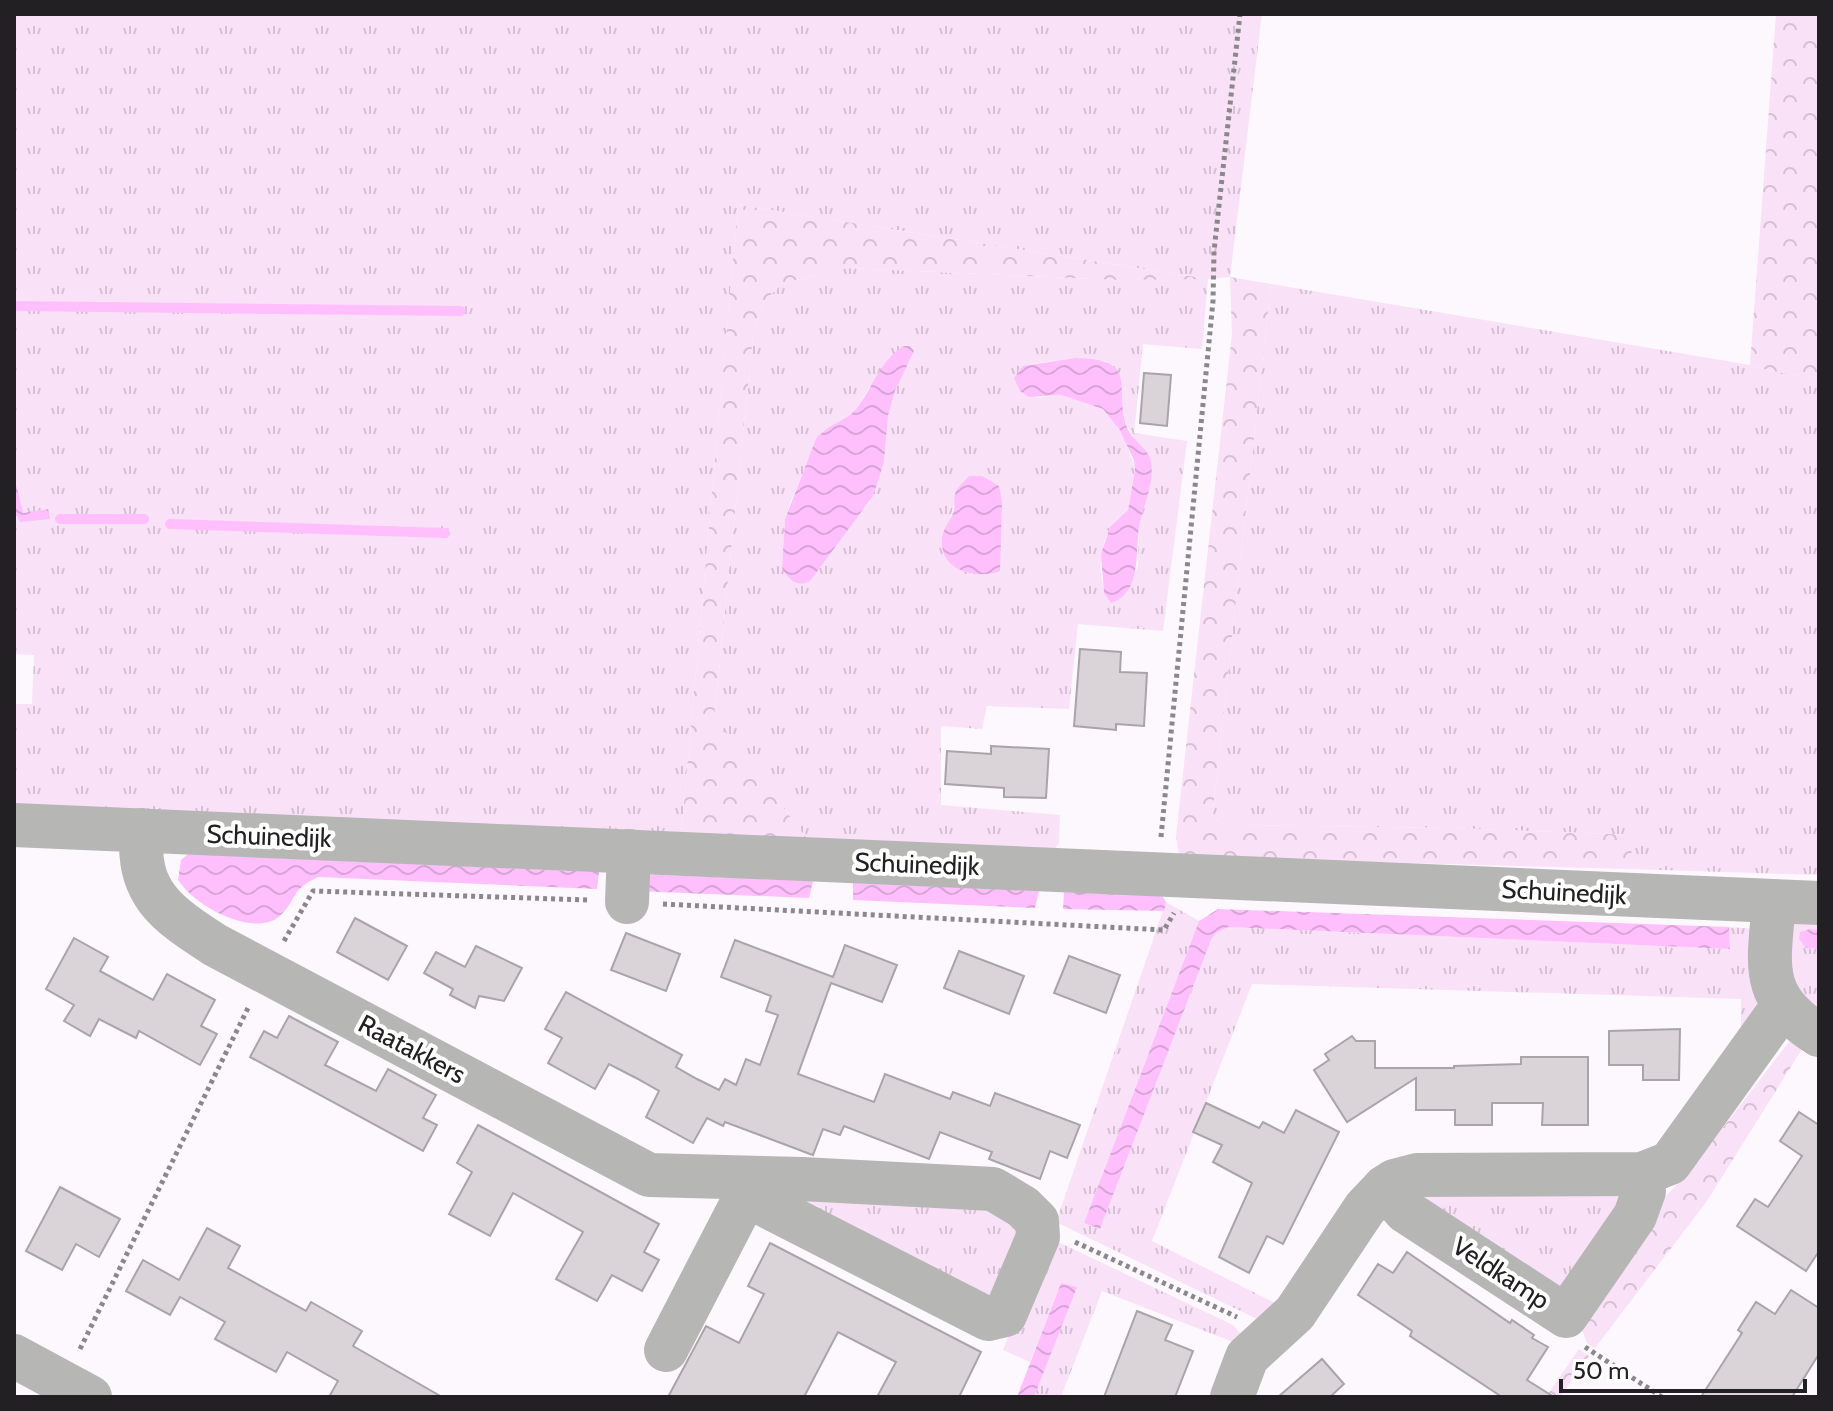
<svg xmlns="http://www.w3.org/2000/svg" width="1833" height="1411" font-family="Cabin,sans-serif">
<defs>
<pattern id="grass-tufts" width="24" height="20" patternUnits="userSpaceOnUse" patternTransform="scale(2)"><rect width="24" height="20" fill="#f9e1f7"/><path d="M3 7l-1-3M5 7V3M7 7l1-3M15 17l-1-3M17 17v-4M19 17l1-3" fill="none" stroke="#d5c1d3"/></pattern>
<pattern id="forest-crowns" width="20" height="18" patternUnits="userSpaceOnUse" patternTransform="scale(2)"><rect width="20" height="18" fill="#f9e1f7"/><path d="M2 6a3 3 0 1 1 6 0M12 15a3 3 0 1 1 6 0" fill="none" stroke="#d5c1d3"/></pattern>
<pattern id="water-waves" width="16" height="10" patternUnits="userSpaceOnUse" patternTransform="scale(2)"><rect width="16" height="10" fill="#febffc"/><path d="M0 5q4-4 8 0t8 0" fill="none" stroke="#d9a4d8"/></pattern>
</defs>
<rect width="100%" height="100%" fill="#fdf8fd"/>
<!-- grass -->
<g fill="url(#grass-tufts)" fill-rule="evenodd">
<path d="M14,14h1248l-32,263 -22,2 -6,70 -59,-5 -9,89 53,8 -24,190 -85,-7 -9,85 -82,-3 -5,23 -41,-3v79l119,10 -1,28 -10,15 -241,-18 -94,-122 39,-383 11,-34 19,-18 63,-15 272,12 84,-2 -464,-73 -57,631 -667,-26v-106h18l2,-49 -20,-1zM913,355l-11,19 -7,17 -7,25 -4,46 -15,41 -25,29 -34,49 -28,-13 3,-49 5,-16 31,-71 24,-13 12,-10 13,-23zM1075,358l30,3 8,5 13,57 25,46 -12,59 -1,39 -12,25 -22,1 -4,-26 4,-25 6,-14 18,-18 7,-40 -10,-30 -16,-27 -6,-4 -42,-14 -24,3 -19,-27 13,-7zM969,476l4,99 -18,-8 -5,-48 7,-28z"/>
<polygon points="1271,284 1750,365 1772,371 1819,379 1819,875 1629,869 1633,835 1451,828 1226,825 1212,818"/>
<polygon points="1166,902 1199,921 1084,1223 1100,1229 1211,940 1216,933 1228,927 1730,949 1729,927 1757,929 1757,1005 1741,1028 1741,999 1252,984 1152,1241 1279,1305 1257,1319 1056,1222"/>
<polygon points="1819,911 1819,930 1810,929 1806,948 1819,949 1819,1022 1792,997 1789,929 1794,921"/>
<polygon points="786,1188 987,1199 1025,1229 994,1301 788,1205"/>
<polygon points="1626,1189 1571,1293 1418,1194"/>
<polygon points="1056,1241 1233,1325 1243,1337 1233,1342 1102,1291 1061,1397 1034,1397 1076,1287 1061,1283 1030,1362 1003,1350 1044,1247"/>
</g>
<!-- forest -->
<g fill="url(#forest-crowns)">
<polygon points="1776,14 1819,14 1819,379 1772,371 1750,365"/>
<polygon points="738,205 1208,279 1118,280 846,268 783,283 764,301 753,335 714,718 808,840 681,836"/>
<polygon points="1230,277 1271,284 1212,818 1226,825 1451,828 1634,835 1629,869 1227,858 1179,854 1176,836 1232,334"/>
<polygon points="1795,1034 1807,1041 1707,1201 1595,1348 1587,1343 1581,1327 1644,1219 1688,1173"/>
<polygon points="1579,1349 1589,1356 1560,1397 1546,1397"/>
</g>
<!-- water -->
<g fill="url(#water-waves)">
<path d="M904,346h6l4,5 -19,40 -7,25 -4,46 -11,34 -63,85c-13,7 -22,-2 -28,-13l3,-49 31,-80c11,-15 30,-17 41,-31 16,-21 23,-48 47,-62z"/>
<path d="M1075,358c66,1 38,28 52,69 5,14 22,21 24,35 4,21 -9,46 -12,66 -4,24 3,65 -28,75l-7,-10 -3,-39 9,-27 18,-17 7,-40 -1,-10 -15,-31 -16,-20 -42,-14 -32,2 -9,-6 -6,-13 9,-12z"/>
<polygon points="14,476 23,513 48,509 50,519 20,522 14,511"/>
<path d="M969,476h13l17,10 3,15 -2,70c-23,9 -60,0 -58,-31 0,-11 9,-19 12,-30 1,-6 -1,-13 2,-19 3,-5 9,-10 13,-15z"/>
<path d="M188,854l411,18 -2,17 -279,-12c-28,13 -21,23 -38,39 -22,19 -66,-2 -85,-18 -7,-5 -12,-12 -17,-18l3,-20z"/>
<polygon points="636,874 813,881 809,898 636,891"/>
<polygon points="853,883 1039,891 1035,908 853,900"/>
<polygon points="1064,892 1162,896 1166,902 1164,911 1063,909"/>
<polygon points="1218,909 1729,927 1730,949 1228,927 1216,933 1211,940 1100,1229 1084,1223 1199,921"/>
<polygon points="1810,929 1819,930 1819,949 1806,948 1799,939 1800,932"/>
<polygon points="1061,1283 1077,1287 1034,1397 1017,1397"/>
</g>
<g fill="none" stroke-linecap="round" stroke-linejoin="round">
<!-- stream -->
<g stroke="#febffc" stroke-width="10">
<polyline points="14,306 461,311"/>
<polyline points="60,519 144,519"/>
<polyline points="170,524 445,533"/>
</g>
</g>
<!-- building -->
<g fill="#dad4d9" stroke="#aaa4a9" stroke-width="2">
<polygon points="1144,373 1171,375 1167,426 1140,423"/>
<polygon points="1080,649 1121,652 1120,672 1147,673 1144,726 1116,724 1116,730 1074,726"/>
<polygon points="991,746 1049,749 1046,798 1004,797 1004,788 945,784 947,751 991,754"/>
<polygon points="355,918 407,946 388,980 337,952"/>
<polygon points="626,933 680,954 666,991 611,970"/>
<polygon points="74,938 108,957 100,971 153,1000 167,974 215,1000 201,1026 217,1034 200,1065 139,1031 136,1038 99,1019 90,1036 64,1021 74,1005 46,989"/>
<polygon points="735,940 833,977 845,945 897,965 882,1002 831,983 798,1074 874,1102 885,1074 950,1099 953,1092 990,1106 995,1093 1080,1125 1067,1158 1050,1151 1040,1179 989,1159 992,1152 940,1132 929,1159 844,1126 840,1135 823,1129 813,1155 810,1154 725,1122 723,1126 707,1118 693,1143 646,1117 659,1091 636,1078 609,1064 595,1089 548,1063 562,1038 545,1029 566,992 682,1055 676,1067 697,1079 719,1090 725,1079 736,1085 746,1059 760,1065 778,1015 766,1011 771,996 721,977"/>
<polygon points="476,946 522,968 504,1001 479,996 475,1008 450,995 453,989 424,973 436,952 465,967"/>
<polygon points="959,951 1024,976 1009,1014 944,988"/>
<polygon points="1069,956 1120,975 1106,1013 1054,993"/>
<polygon points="289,1016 338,1042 325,1065 376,1091 388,1069 436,1095 423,1118 437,1125 423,1151 250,1057 264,1031 277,1038"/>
<polygon points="1680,1029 1679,1080 1643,1080 1643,1065 1609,1065 1609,1031"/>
<polygon points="1352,1036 1356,1041 1375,1041 1375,1068 1454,1068 1454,1066 1521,1064 1521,1057 1588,1057 1588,1125 1542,1125 1543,1103 1492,1103 1492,1125 1455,1125 1455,1110 1416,1110 1416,1078 1347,1122 1314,1070 1329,1060 1325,1054"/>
<polygon points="1206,1103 1259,1128 1263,1122 1284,1133 1296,1110 1339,1132 1283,1244 1267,1236 1249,1273 1219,1257 1252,1183 1213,1162 1222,1145 1193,1132"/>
<polygon points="1799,1112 1819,1125 1819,1251 1806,1271 1737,1226 1755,1199 1768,1207 1802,1156 1780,1141"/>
<polygon points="478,1125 659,1224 644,1252 659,1260 642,1291 612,1275 597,1301 556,1279 583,1232 513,1193 490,1236 449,1214 472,1172 457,1163"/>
<polygon points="60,1187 120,1219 99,1257 76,1244 62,1270 26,1251"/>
<polygon points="207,1228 240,1246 228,1268 306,1311 311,1302 362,1331 353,1346 442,1397 329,1397 338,1381 287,1352 276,1372 215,1339 225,1322 180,1297 170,1315 126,1291 143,1260 179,1280"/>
<polygon points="770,1243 981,1352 959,1397 877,1397 896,1362 838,1332 804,1397 668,1397 706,1326 739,1343 764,1294 748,1286"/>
<polygon points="1407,1252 1510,1323 1512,1320 1534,1335 1532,1338 1548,1347 1527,1380 1554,1397 1502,1397 1410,1336 1412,1331 1358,1295 1378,1264 1393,1273"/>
<polygon points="1791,1290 1819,1308 1819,1354 1792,1397 1701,1397 1742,1333 1738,1330 1756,1302 1775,1314"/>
<polygon points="1137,1311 1172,1325 1165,1340 1193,1351 1175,1397 1104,1397"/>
<polygon points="1322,1359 1344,1384 1330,1397 1278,1397"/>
</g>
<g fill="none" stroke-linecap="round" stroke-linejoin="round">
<!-- path -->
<g stroke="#8b888b" stroke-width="5" stroke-dasharray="4 4" stroke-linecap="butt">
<polyline points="1161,837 1213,301 1214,251 1240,14"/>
<polyline points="663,904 1164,930 1174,913"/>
<polyline points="284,941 313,891 589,900"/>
<polyline points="1075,1242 1237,1317"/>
<polyline points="1585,1347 1662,1397"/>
<polyline points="80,1349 249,1006"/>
</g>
<!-- minor -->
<g stroke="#b6b6b4" stroke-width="44">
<polyline points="14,825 1819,903"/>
<path d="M142,830c-7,63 25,84 73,115l434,230 153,4 191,10 30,18 14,14 1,16 -33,78 -17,4 -225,-115 -13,-25"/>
<polyline points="627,902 629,851"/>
<path d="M1774,902c-5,63 -16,95 45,133"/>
<polyline points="1385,1187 1405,1211 1566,1316 1635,1216 1644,1191 1642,1174"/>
<polyline points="666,1350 742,1203 758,1194"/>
<polyline points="14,1356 90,1397"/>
<polyline points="1232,1397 1247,1357 1295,1313 1365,1208 1385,1187 1394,1181 1417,1175 1642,1174 1670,1163 1783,1006"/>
</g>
</g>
<g text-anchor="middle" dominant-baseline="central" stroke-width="8" stroke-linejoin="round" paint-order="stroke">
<!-- street labels -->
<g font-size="26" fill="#222022" stroke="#fff">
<text transform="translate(269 836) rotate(2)">Schuinedijk</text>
<text transform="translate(917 864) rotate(2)">Schuinedijk</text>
<text transform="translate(1564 892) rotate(3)">Schuinedijk</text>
<text transform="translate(412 1049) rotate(28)">Raatakkers</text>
<text transform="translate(1501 1273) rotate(33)">Veldkamp</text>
</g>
</g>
<!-- border -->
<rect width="1833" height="1411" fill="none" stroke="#222022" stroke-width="32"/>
<!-- scale -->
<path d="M1561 1379v12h244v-12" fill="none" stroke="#222022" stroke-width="4"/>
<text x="1573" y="1379" font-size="24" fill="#222022" stroke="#ffffff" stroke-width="6" paint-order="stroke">50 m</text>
</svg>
